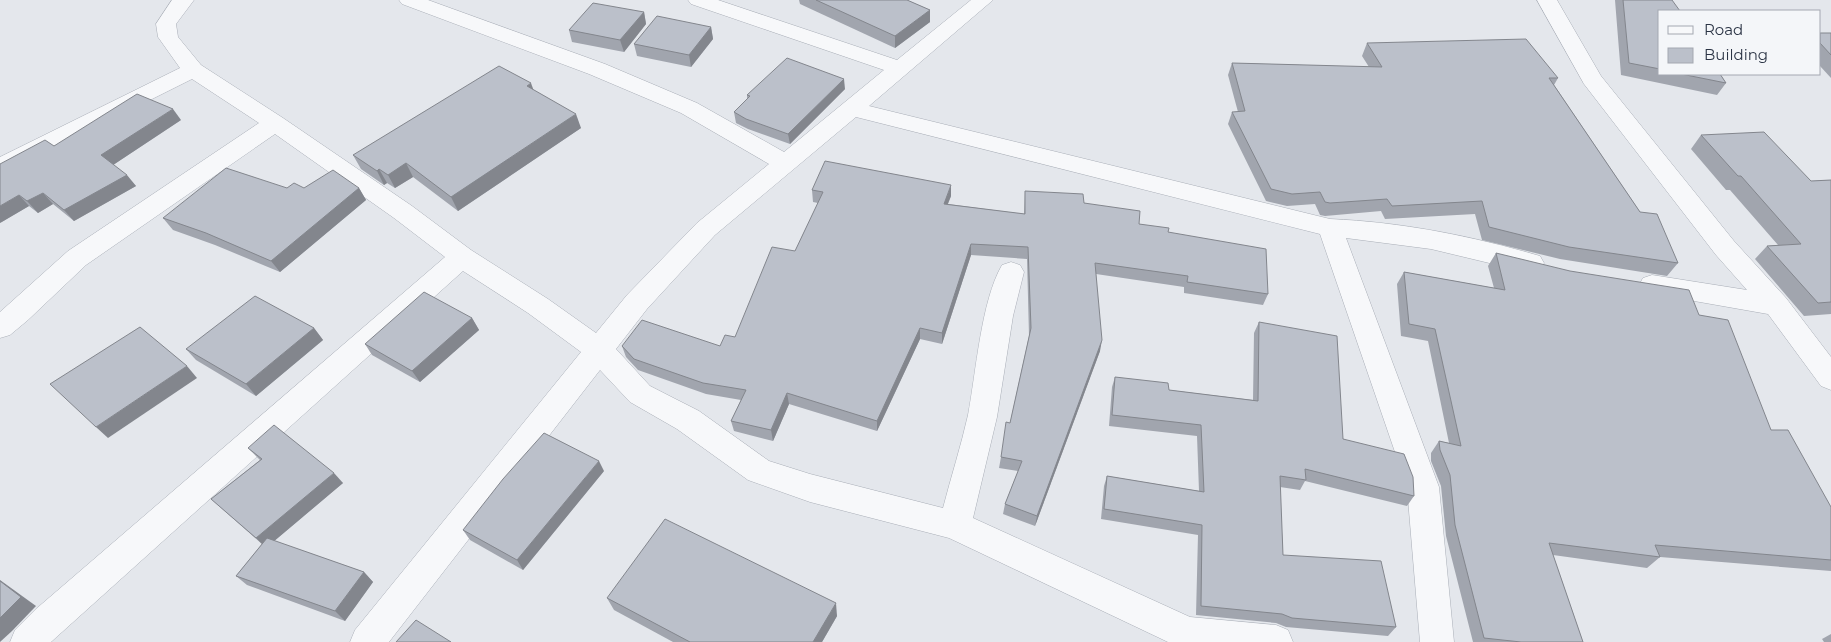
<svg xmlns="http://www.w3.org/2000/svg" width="1831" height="642" font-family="Montserrat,sans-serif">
<rect width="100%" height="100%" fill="#e4e7ec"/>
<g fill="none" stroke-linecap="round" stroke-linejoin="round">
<!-- minor casing -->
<g stroke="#a9aeb7" stroke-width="1">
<g id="minor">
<path d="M172,0h22l-18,24 2,13 23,28 82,53 129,88 59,44 77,49 48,34 31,-38 70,-72 72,-59 -88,-51 -92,-39 -187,-70 -3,-4h29l177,64 92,39 87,49 100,-82 -193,-66 -3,-4h30l179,60 74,-60h22l-124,106 461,113c71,3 142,17 210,37l4,7 -4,7 -9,3 -100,-24 -85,-11 93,249 15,155h-34l-13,-155 -87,-253 -464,-117 -141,118 -68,74 -31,40 34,37 49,25 70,50 41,13 133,34c8,-31 18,-62 25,-93 8,-42 13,-114 34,-150l9,-3 9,3 4,7 -11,44 -16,101 -24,101 217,99 86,8 12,5 5,12h-125l-219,-104 -139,-36 -62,-22 -71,-51 -47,-27 -30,-32 -211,272h-39l5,-12 226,-278 -53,-39 -65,-42 -412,371h-41l5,-12 21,-21 409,-352 -51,-39 -119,-84 -189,131 -58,55 -18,15 -10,3v-26l68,-61 191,-128 -67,-44 -192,96v-18l180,-89 -22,-31 -2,-13z"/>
<polygon points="1537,0 1557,0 1601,76 1734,241 1786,298 1831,357 1831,390 1821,386 1768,314 1643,292 1639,285 1643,278 1652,275 1747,290 1716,255 1584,84"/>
</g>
</g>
<!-- minor -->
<use href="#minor" fill="#f7f8fa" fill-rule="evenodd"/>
</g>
<!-- wall -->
<g fill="#a1a5ae">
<polygon points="799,0 907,0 930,10 930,22 895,48 800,4"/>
<polygon points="1615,0 1672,0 1660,11 1660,74 1720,74 1726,83 1717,95 1621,75"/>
<polygon points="644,12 646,24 624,52 572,42 569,30"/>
<polygon points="711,27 713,39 691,67 637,56 634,44"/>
<polygon points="1820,33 1831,33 1831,78 1820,66"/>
<polygon points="1367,43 1558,78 1554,85 1640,212 1678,263 1667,276 1560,259 1482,240 1475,214 1385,219 1381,211 1325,216 1320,215 1315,204 1287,206 1266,201 1228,124 1232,112 1238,112 1228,75 1232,63 1369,67 1362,56"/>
<polygon points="845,89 790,144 748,129 736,123 734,112 747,99 747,95"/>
<polygon points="534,90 581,128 458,211 413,177 395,188 387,183 384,185 361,169 353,155"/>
<polygon points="181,120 113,165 136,186 74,221 53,204 38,213 29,206 0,223 54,146"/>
<polygon points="1701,135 1811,181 1831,180 1831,314 1804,316 1755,259 1767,246 1778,245 1730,190 1726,190 1691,149"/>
<polygon points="287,188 359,188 366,200 280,272 215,245 173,230 163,218"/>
<polygon points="812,190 951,196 948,204 1024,214 1025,191 1084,203 1139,224 1168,232 1268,294 1263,305 1184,293 1184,287 1096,274 1100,351 1035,526 1003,514 1005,504 1018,471 999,468 1001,457 1010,423 1029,336 1027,259 971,255 942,344 920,339 877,431 789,404 773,441 734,431 731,421 741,400 706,394 638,370 626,357 622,346 720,346 735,337 795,251 818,203 813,202"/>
<polygon points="1496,253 1699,315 1771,430 1831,507 1831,571 1660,557 1647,568 1553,555 1583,642 1473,642 1446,536 1441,486 1431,461 1431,453 1439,441 1449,443 1428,341 1401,336 1397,284 1404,272 1494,288 1488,266"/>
<polygon points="472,318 479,330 420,382 372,355 365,344"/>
<polygon points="1259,322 1343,439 1414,496 1407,506 1305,481 1300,490 1280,487 1283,555 1396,627 1388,636 1286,627 1276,623 1196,615 1198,535 1101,519 1104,486 1107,476 1199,491 1197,436 1109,426 1112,387 1115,377 1169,390 1253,400 1254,333"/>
<polygon points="314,328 323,340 256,396 196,360 186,349"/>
<polygon points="248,448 343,483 274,541 364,572 373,582 345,621 247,585 236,576 262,544 211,499 260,460"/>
<polygon points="604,471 523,570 470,540 463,530"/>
<polygon points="607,598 837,616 822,642 673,642 614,610"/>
<polygon points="1831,634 1831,642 1824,642 1822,639"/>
</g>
<!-- shaded-wall -->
<g fill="#83868d">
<polygon points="930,10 930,22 895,48 895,36"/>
<polygon points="644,12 646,24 624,52 620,40"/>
<polygon points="711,27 713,39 691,67 689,55"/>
<polygon points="844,79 845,89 790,144 788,134"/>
<polygon points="531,83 536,97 527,86"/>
<polygon points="173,109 181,120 110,167 101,155"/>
<polygon points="576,114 581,128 458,211 451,197"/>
<polygon points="406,163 413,177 395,188 388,175"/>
<polygon points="379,169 387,183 384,185 377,171"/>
<polygon points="127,175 136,186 74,221 64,210"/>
<polygon points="951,185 951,196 943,215 944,204"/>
<polygon points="359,188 366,200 280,272 271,261"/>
<polygon points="43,193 53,204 38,213 27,201"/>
<polygon points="19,195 29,206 0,223 0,206"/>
<polygon points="971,244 971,255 942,344 942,333"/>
<polygon points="472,318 479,330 420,382 412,371"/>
<polygon points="314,328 323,340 256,396 246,384"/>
<polygon points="920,328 920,339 877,431 877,421"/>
<polygon points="1102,340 1100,351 1035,526 1037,516"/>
<polygon points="187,366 197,378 108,438 96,427"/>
<polygon points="787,393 789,404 773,441 771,430"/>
<polygon points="599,461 604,471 523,570 517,560"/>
<polygon points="334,473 343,483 266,548 256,538"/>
<polygon points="364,572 373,582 345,621 335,611"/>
<polygon points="0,580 36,606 12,631 0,642"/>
<polygon points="836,603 837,616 822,642 813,642"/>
</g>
<!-- building -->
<g fill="#bbc0ca" stroke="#83868d">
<polygon points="816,0 907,0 930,10 895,36"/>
<polygon points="1623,0 1672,0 1680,11 1660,11 1660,69 1629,63"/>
<polygon points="593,3 644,12 620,40 569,30"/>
<polygon points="657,16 711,27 689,55 634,44"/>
<polygon points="1820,33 1831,33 1831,55 1820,43"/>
<polygon points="1526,39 1558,78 1549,78 1640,212 1657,214 1678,263 1569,247 1489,227 1482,201 1392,206 1387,199 1330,203 1325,202 1320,192 1292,194 1271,189 1232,112 1245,111 1232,63 1382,67 1367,43"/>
<polygon points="787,58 844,79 788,134 746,119 734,112 750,96 747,95"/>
<polygon points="499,66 531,83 527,86 576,114 451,197 406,163 388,175 379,169 377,171 353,155"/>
<polygon points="1681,74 1720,74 1726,83"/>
<polygon points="137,94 173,109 101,155 127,175 64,210 43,193 27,201 19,195 0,206 0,164 45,140 54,146"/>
<polygon points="1764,132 1811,181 1831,180 1831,302 1818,303 1767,246 1801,244 1741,176 1738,176 1701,135"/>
<polygon points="825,161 951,185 944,204 1025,214 1025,191 1083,194 1084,203 1140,211 1139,224 1169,228 1168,232 1266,249 1268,294 1187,282 1188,276 1095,263 1102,340 1037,516 1005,504 1022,461 1001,457 1006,422 1010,423 1031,328 1028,247 971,244 942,333 920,328 877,421 787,393 771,430 731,421 746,390 703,383 634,359 622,346 642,320 720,346 725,335 735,337 772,247 795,251 823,192 812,190"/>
<polygon points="226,168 287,188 294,183 304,188 333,170 359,188 271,261 206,233 163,218"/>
<polygon points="1496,253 1570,271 1689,290 1699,315 1728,320 1771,430 1788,430 1831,507 1831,560 1655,545 1660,557 1549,543 1583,642 1521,642 1484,638 1455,525 1450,475 1440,450 1439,441 1461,446 1435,329 1409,324 1404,272 1505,290"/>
<polygon points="424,292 472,318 412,371 365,344"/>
<polygon points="255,296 314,328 246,384 186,349"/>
<polygon points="1259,322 1337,336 1343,439 1404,454 1413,477 1414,496 1305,469 1306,480 1280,476 1283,555 1381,561 1396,627 1292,618 1282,614 1201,606 1202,525 1104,509 1107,476 1204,492 1201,425 1112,415 1115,377 1168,383 1169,390 1258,401"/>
<polygon points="140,327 187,366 96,427 50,384"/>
<polygon points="274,425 334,473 256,538 211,499 262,459 248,448"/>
<polygon points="544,433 599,461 517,560 463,530 503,479"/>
<polygon points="665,519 836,603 813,642 690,642 607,598"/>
<polygon points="267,538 364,572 335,611 236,576"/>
<polygon points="0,581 21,597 0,618"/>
<polygon points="416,620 451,642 396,642"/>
</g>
<!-- legend -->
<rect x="1658" y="10" width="162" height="65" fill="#f4f6f9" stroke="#a4a8b1"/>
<rect x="1668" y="26" width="25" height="8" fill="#f7f8fa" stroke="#a4a8b1"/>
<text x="1704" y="35" font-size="15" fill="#2b3445">Road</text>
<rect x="1668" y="48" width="25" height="15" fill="#bbc0ca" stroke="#a4a8b1"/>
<text x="1704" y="60" font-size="15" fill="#2b3445">Building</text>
</svg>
